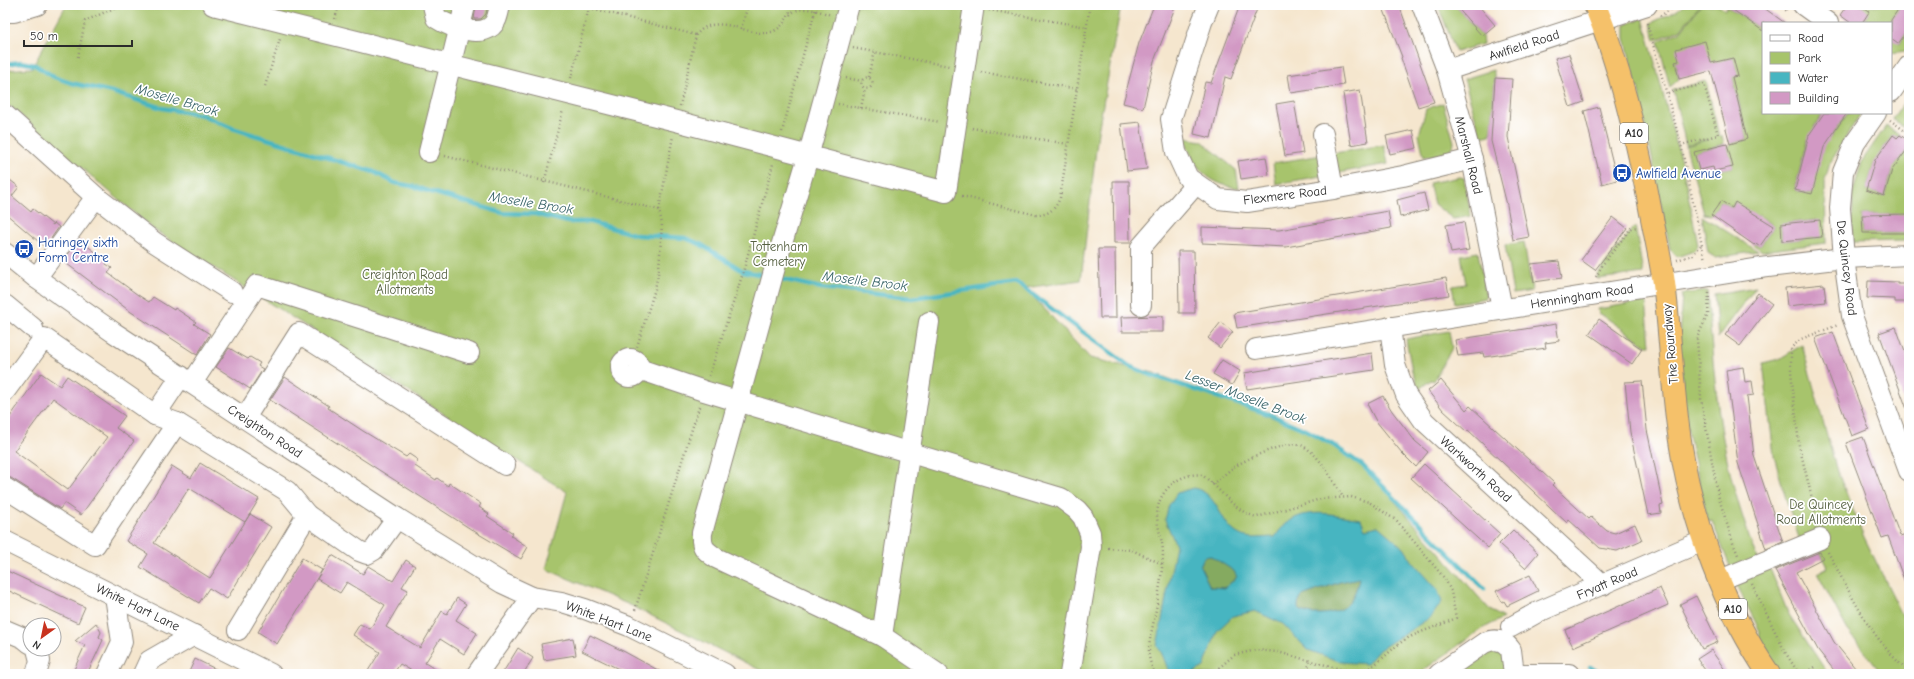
<svg xmlns="http://www.w3.org/2000/svg" width="1914" height="679" font-family="'Comic Neue',sans-serif">
<rect width="100%" height="100%" fill="#fff"/>
<filter id="ink" filterUnits="userSpaceOnUse"><feTurbulence type="fractalNoise" baseFrequency=".025" numOctaves="2"/><feDisplacementMap in="SourceGraphic" scale="8" xChannelSelector="R" yChannelSelector="G"/><feConvolveMatrix kernelMatrix="1 2 1 2 8 2 1 2 1" color-interpolation-filters="sRGB"/></filter>
<filter id="wash" filterUnits="userSpaceOnUse"><feTurbulence type="fractalNoise" baseFrequency=".012" numOctaves="4" result="noise"/><feDisplacementMap in="SourceGraphic" scale="16" xChannelSelector="R" yChannelSelector="G"/><feGaussianBlur stdDeviation="0.9" result="paint"/><feColorMatrix in="noise" values="0 0 0 0 0 0 0 0 0 0 0 0 0 0 0 0 0 1.4 0 .05"/><feComposite in="paint" operator="in"/></filter>
<g filter="url(#wash)">
<rect width="100%" height="100%" fill="#f5e6ce"/>
<!-- green -->
<g fill="#a7c46c" stroke="#69784c" fill-rule="evenodd">
<polygon points="69,5 1121,5 1098,132 1081,280 1025,288 1090,358 1154,373 1306,430 1363,465 1490,610 1503,618 1480,630 1418,674 768,674 632,606 546,569 567,492 153,229 5,102 5,70 32,68 65,7"/>
<polygon points="1438,5 1455,5 1482,36 1483,44 1456,52"/>
<polygon points="1684,5 1700,5 1680,30 1655,40 1651,23 1676,11"/>
<path d="M1701,5h17l7,5 2,-4 36,25v82h56l3,2 -8,12 16,11 18,-25h13l-31,50 -5,17 1,63 -64,8 -8,-6 2,-2 4,3 14,-20 -15,-11 -6,8 -18,-21 -3,6 -11,-7 -10,14 -7,-1 -18,-68 23,-7 -23,6 -13,-55 33,-9 13,55h3l2,8 -29,8 4,18 14,-3 1,4 19,-4 -5,-17 2,-6 17,-5 -14,-62 5,-1 -5,-18 -22,6 -36,-2 4,17 -9,8 -12,-46 22,-9zM1807,140l17,4 -13,50 -16,-4zM1817,220l4,17 -39,4 -1,-17z"/>
<polygon points="1860,5 1901,5 1889,23 1862,23 1869,12"/>
<polygon points="1643,18 1683,169 1698,245 1694,251 1677,257 1670,249 1638,87 1637,88 1625,38 1625,25"/>
<polygon points="1909,29 1909,46 1905,51 1891,53 1891,39 1899,44"/>
<polygon points="1493,70 1495,78 1492,130 1490,135 1481,137 1464,79"/>
<polygon points="1909,95 1909,131 1892,119"/>
<path d="M1443,103l11,39c-1,13 -19,13 -30,15l-5,-22 7,-26z"/>
<path d="M1886,126l14,9 -3,3 -4,-3 -14,20 16,11 14,-19v68h-47l1,18h46v8l-57,1 1,-50 9,-31zM1874,164l18,7 -8,25 -18,-6z"/>
<path d="M1185,138l17,3 34,29 3,18c-31,-3 -47,-22 -54,-50z"/>
<polygon points="1384,145 1388,164 1276,184 1273,163"/>
<polygon points="1460,177 1464,178 1471,216 1453,219 1434,204 1429,183"/>
<polygon points="1702,216 1758,251 1716,258 1708,253"/>
<polygon points="1635,226 1643,273 1598,279 1597,275"/>
<polygon points="1524,242 1532,291 1513,294 1505,245"/>
<polygon points="1478,252 1486,298 1455,303 1452,286 1466,284 1461,255"/>
<polygon points="1756,287 1718,338 1714,294"/>
<path d="M1707,291c5,55 8,110 19,163 7,36 19,71 31,105l-26,10 -19,-48 -4,1 -22,-100 -7,-82 3,-46z"/>
<polygon points="1646,301 1650,345 1646,345 1599,313 1598,309"/>
<polygon points="1449,331 1452,348 1434,381 1431,380 1419,389 1412,371 1406,339"/>
<polygon points="1802,345 1836,468 1864,537 1909,629 1909,674 1882,674 1847,629 1817,573 1828,567 1816,544 1803,550 1786,499 1774,456 1763,363 1779,359"/>
<polygon points="1769,566 1788,613 1828,674 1779,674 1759,640 1760,631 1734,580"/>
<polygon points="1488,648 1497,648 1504,657 1505,674 1450,674"/>
</g>
<!-- forest -->
<g fill="#85aa60" stroke="#586a46">
<polygon points="1211,556 1235,571 1237,577 1225,588 1210,587 1200,566 1204,557"/>
<path d="M1359,577c-4,24 -15,37 -40,37 -8,0 -13,0 -21,-5v-5l4,-8 38,-14z"/>
</g>
<!-- water -->
<path fill="#47b5c1" stroke="#397076" fill-rule="evenodd" d="M1193,488c26,4 26,37 47,47 10,5 24,2 35,2 21,-34 53,-23 86,-18l4,10 13,-3 26,22 9,14 24,27 5,13 -11,15 -52,33 -12,14 -26,-2 -33,-12 -25,-26 -28,-13 -22,5 -16,15 -13,36 -13,7h-21c-5,-10 -6,-19 -13,-28l19,-101 -11,-25 4,-15 8,-12zM1211,556l23,15 3,6 -12,11 -15,-1 -10,-21 4,-9zM1359,578c-4,23 -16,36 -40,36 -8,0 -13,0 -21,-5v-5l4,-8 38,-14z"/>
<g fill="none" stroke-linecap="round" stroke-linejoin="round">
<!-- stream -->
<g stroke="#47b5c1" stroke-width="4.5">
<polyline points="5,64 21,62 35,65 54,77 71,83 112,92 162,108 202,115 232,128 374,172 395,183 411,186 503,213 535,214 568,222 590,222 637,235 685,238 700,244 743,271 768,276"/>
<polyline points="777,278 821,288 912,298 1017,283 1129,366 1151,375 1269,414 1306,430 1333,445 1362,465 1484,589"/>
<polyline points="1590,667 1601,674"/>
</g>
</g>
<g id="blocks">
<!-- building -->
<g fill="#d299c4" fill-rule="evenodd">
<polygon points="476,5 488,5 486,14 481,19 474,19"/>
<polygon points="1154,5 1176,5 1154,61 1143,108 1123,103 1139,43"/>
<polygon points="1240,5 1247,5 1257,9 1231,79 1225,77 1211,138 1194,134 1205,82 1211,83"/>
<polygon points="1382,5 1399,5 1434,102 1418,107 1401,58 1402,57"/>
<polygon points="1455,5 1478,5 1495,25 1482,36"/>
<polygon points="1726,5 1760,5 1785,23 1763,23 1763,31"/>
<polygon points="1847,5 1860,5 1869,12 1862,23 1851,23 1840,15"/>
<polygon points="1901,5 1909,5 1909,29 1898,44 1891,39 1891,20"/>
<polygon points="1705,41 1711,63 1733,58 1738,76 1732,77 1747,139 1730,144 1711,71 1679,79 1675,62 1679,61 1676,49"/>
<polygon points="1569,54 1584,102 1570,107 1555,58"/>
<polygon points="1341,67 1344,85 1291,93 1288,75"/>
<polygon points="1495,78 1512,79 1508,137 1529,237 1513,240 1507,205 1491,141"/>
<polygon points="1360,90 1368,142 1351,145 1343,93"/>
<polygon points="1294,101 1303,153 1285,156 1276,104"/>
<polygon points="1599,107 1617,180 1602,184 1584,111"/>
<polygon points="1824,113 1847,113 1824,147 1812,194 1795,190 1809,135"/>
<polygon points="1140,122 1147,169 1127,171 1121,124"/>
<polygon points="1413,130 1417,148 1390,154 1386,136"/>
<polygon points="1893,135 1897,138 1900,135 1909,141 1909,147 1892,170 1884,196 1866,190 1875,160"/>
<polygon points="1727,144 1733,167 1714,171 1713,167 1699,170 1694,152"/>
<polygon points="1266,157 1269,175 1241,179 1238,161"/>
<polygon points="10,180 19,187 12,196 31,212 33,209 53,225 54,223 59,227 45,247 5,213 5,186"/>
<polygon points="1113,181 1129,181 1130,243 1114,243"/>
<polygon points="1424,193 1428,210 1400,217 1397,200"/>
<polygon points="1721,201 1732,208 1735,202 1774,226 1760,246 1756,243 1754,245 1711,215"/>
<polygon points="1388,211 1391,228 1286,247 1202,243 1202,227 1279,230"/>
<polygon points="1909,214 1909,233 1863,233 1862,215"/>
<polygon points="1613,217 1627,228 1595,270 1581,260"/>
<polygon points="1820,220 1822,237 1782,241 1781,224"/>
<polygon points="1464,222 1469,250 1451,253 1446,225"/>
<polygon points="79,240 108,261 106,264 112,268 108,273 138,295 149,302 153,297 174,310 175,308 196,322 194,324 210,334 197,355 131,312 63,261"/>
<polygon points="1098,249 1115,249 1116,318 1100,318"/>
<polygon points="1178,251 1194,251 1195,313 1179,313"/>
<polygon points="1559,261 1562,278 1534,282 1531,264"/>
<polygon points="1446,278 1449,295 1237,328 1234,313"/>
<polygon points="1868,281 1898,282 1898,284 1909,284 1909,302 1895,302 1895,299 1867,298"/>
<polygon points="1824,284 1826,302 1787,306 1785,288"/>
<polygon points="1758,293 1772,304 1740,346 1725,335"/>
<polygon points="1163,316 1163,332 1122,332 1121,317"/>
<polygon points="1599,319 1642,349 1632,364 1589,334"/>
<polygon points="1221,322 1233,332 1220,348 1208,338"/>
<polygon points="1556,324 1559,341 1545,343 1546,348 1484,357 1483,353 1458,356 1455,340"/>
<polygon points="1896,327 1909,363 1909,412 1908,412 1879,333"/>
<polygon points="1833,332 1869,429 1852,436 1815,338"/>
<polygon points="229,348 248,359 250,357 260,363 258,366 263,369 250,389 216,367"/>
<polygon points="1372,353 1374,370 1247,389 1244,373"/>
<polygon points="1222,360 1240,371 1232,385 1213,374"/>
<polygon points="1743,367 1745,382 1752,381 1754,395 1747,396 1754,456 1783,542 1766,549 1738,463 1726,370"/>
<path d="M41,373l19,13 7,-10 58,40 -9,12 18,13 -53,74 -17,-12 -4,6 -49,-31 -6,-1v-53zM53,398l54,39 -39,53 -54,-39z"/>
<polygon points="285,377 329,406 328,408 363,431 406,457 409,454 418,460 415,466 436,480 437,478 448,486 449,483 481,504 479,507 489,514 487,516 513,533 511,536 528,547 521,559 477,533 270,400"/>
<polygon points="1441,380 1466,410 1470,406 1554,483 1552,485 1589,519 1591,517 1607,531 1615,533 1635,524 1642,540 1617,551 1600,548 1569,520 1567,523 1468,430 1467,432 1443,410 1428,391"/>
<polygon points="1642,381 1647,430 1663,505 1660,506 1661,513 1648,515 1630,432 1625,382"/>
<polygon points="1383,396 1392,411 1415,441 1428,452 1416,467 1402,453 1376,421 1367,404"/>
<polygon points="1863,437 1900,536 1909,533 1909,588 1907,588 1888,536 1882,538 1846,443"/>
<polygon points="200,463 259,499 245,522 189,488 154,543 210,578 250,514 271,527 227,599 209,588 199,603 140,567 148,554 126,541 172,466 191,478"/>
<polygon points="1424,464 1500,534 1488,548 1411,478"/>
<polygon points="1513,530 1538,553 1525,568 1499,544"/>
<polygon points="1820,552 1823,558 1796,572 1834,642 1860,674 1837,674 1818,650 1775,570"/>
<polygon points="332,555 363,574 368,566 393,581 406,560 415,566 402,587 408,590 386,627 420,648 442,611 447,614 457,598 466,604 456,620 477,633 464,654 440,639 425,663 443,674 417,674 400,664 393,674 366,674 380,652 353,635 360,624 370,629 385,605 347,582 340,593 317,579"/>
<polygon points="302,558 322,570 277,644 258,632"/>
<polygon points="5,570 85,607 78,623 5,589"/>
<polygon points="1530,575 1538,591 1507,606 1504,601 1502,602 1496,591"/>
<polygon points="1660,588 1668,605 1573,647 1565,630"/>
<polygon points="1696,596 1718,642 1702,649 1680,604"/>
<polygon points="96,623 101,632 99,637 103,640 98,651 87,674 72,674 85,645 75,641"/>
<polygon points="590,635 625,652 665,674 629,674 582,651"/>
<polygon points="573,638 576,655 544,660 541,644"/>
<polygon points="518,648 533,658 523,674 502,674"/>
<polygon points="1711,650 1728,674 1708,674 1697,659"/>
<polygon points="195,659 226,674 188,674"/>
</g>
</g>
</g>
<g filter="url(#ink)">
<use href="#blocks" fill-opacity="0" stroke="#90887c" stroke-width="1"/>
<g fill="none" stroke-linecap="round" stroke-linejoin="round">
<!-- minor casing -->
<g stroke="#90887c" stroke-width="22">
<g id="minor">
<polyline points="213,5 676,121 946,192 974,5"/>
<path d="M433,5l3,13c14,9 51,23 60,2 2,-4 3,-10 4,-15"/>
<path d="M849,5l-41,152 -31,103 -75,273c-1,14 2,17 14,25l166,78 56,38"/>
<polyline points="1209,5 1202,22 1171,119 1176,152 1188,178 1218,199 1247,202 1333,189 1403,176 1472,159"/>
<polyline points="1422,5 1447,70 1472,159 1502,309"/>
<polyline points="1803,5 1828,23"/>
<polyline points="5,12 14,12 37,5"/>
<polyline points="1447,70 1647,5"/>
<polyline points="1891,92 1909,66"/>
<polyline points="1876,113 1855,143 1843,172 1840,208 1844,258 1852,316 1909,471"/>
<polyline points="5,115 96,197 154,242 232,292"/>
<polyline points="1323,134 1333,189"/>
<polyline points="429,152 465,6"/>
<polyline points="5,253 36,278 113,332 397,518 502,583 532,597 562,602 585,609 629,626 725,674"/>
<polyline points="36,278 96,197"/>
<polyline points="5,305 33,328"/>
<polyline points="1141,305 1141,247 1195,185"/>
<polyline points="1390,327 1395,365 1406,395 1424,421 1603,585"/>
<polyline points="1256,349 1760,268 1844,258 1909,255"/>
<circle cx="630" cy="368" r="9"/>
<polyline points="639,369 704,391 1061,498 1077,510 1083,517 1090,533 1091,547 1070,674"/>
<polyline points="192,383 257,285 469,353"/>
<polyline points="5,391 44,338 155,415 177,423 287,491 307,515 359,551 367,554 374,550 397,518"/>
<polyline points="155,415 181,376"/>
<polyline points="245,418 299,333 505,465"/>
<polyline points="5,488 95,545 177,423"/>
<polyline points="5,541 271,674"/>
<polyline points="1720,580 1820,539"/>
<polyline points="1511,627 1538,612 1705,540"/>
<polyline points="5,630 24,638 30,643"/>
<polyline points="238,630 307,515"/>
<polyline points="882,636 929,322"/>
<polyline points="36,674 40,661 37,649"/>
<polyline points="107,674 122,642 115,596"/>
<polyline points="143,674 149,661 194,635"/>
<polyline points="477,674 532,597"/>
<path d="M1439,674l45,-31c12,-5 20,-3 27,7l3,24"/>
<polyline points="1514,674 1569,674"/>
</g>
</g>
<!-- highway casing -->
<g stroke="#90887c" stroke-width="24">
<path id="highway" d="M1595,5c25,62 40,127 53,192 5,29 12,58 16,86 7,55 8,110 17,164 12,77 44,163 88,227"/>
</g>
<!-- path -->
<g stroke="#90887c" stroke-width="2.5" stroke-dasharray="1 3" stroke-linecap="butt">
<polyline points="578,5 696,35"/>
<polyline points="1779,5 1787,11"/>
<polyline points="989,10 1087,27"/>
<path d="M790,15c9,-11 29,-4 41,0"/>
<polyline points="1660,16 1678,5"/>
<polyline points="335,19 339,5"/>
<polyline points="1647,23 1681,145 1705,260"/>
<polyline points="741,29 748,5"/>
<polyline points="853,48 949,66"/>
<polyline points="78,57 85,21 121,5"/>
<polyline points="981,72 1077,89"/>
<polyline points="869,77 875,51"/>
<circle cx="867" cy="83" r="5.5"/>
<polyline points="571,78 589,8"/>
<polyline points="846,78 862,81"/>
<polyline points="265,86 280,39"/>
<polyline points="1668,93 1704,84 1718,135 1681,145"/>
<polyline points="838,104 940,122"/>
<path d="M680,106l16,-71c29,-35 77,33 96,-30"/>
<polyline points="861,108 865,89"/>
<polyline points="1890,120 1909,134"/>
<polyline points="972,128 1068,144"/>
<polyline points="782,132 814,15"/>
<polyline points="445,156 659,210 662,224 659,269 655,289 635,353"/>
<polyline points="544,183 563,110"/>
<path d="M962,196l74,19c12,0 19,-5 24,-17l30,-193"/>
<polyline points="659,210 673,136"/>
<polyline points="1677,260 1693,255 1702,244"/>
<polyline points="1596,277 1603,264 1631,228 1637,227"/>
<polyline points="1709,293 1708,314 1697,338 1701,399 1718,495 1733,543 1738,555"/>
<polyline points="709,376 742,276 773,164"/>
<path d="M1212,484c8,-5 15,-12 22,-17 12,-8 57,-29 69,-21 19,11 28,33 40,51"/>
<polyline points="1818,523 1799,445 1791,371 1791,348 1801,339 1838,325"/>
<polyline points="1108,548 1132,550 1162,564"/>
<path d="M1828,552c23,43 44,88 81,120"/>
<polyline points="1752,584 1785,652 1799,674"/>
<polyline points="635,610 699,407"/>
<path d="M1155,674c-3,-7 -7,-16 -6,-23 0,-10 3,-21 5,-31 4,-21 8,-44 9,-66 0,-18 -10,-33 -4,-51 6,-18 25,-31 43,-28 20,14 30,36 55,42l64,-18 30,-2 18,5 28,19 48,58 6,12 5,27c-14,7 -29,11 -44,18 -22,10 -32,32 -57,37l-77,-21 -22,-2 -22,5 -22,19"/>
<polyline points="1306,674 1310,662"/>
<polyline points="1804,674 1817,666"/>
</g>
<!-- minor -->
<use href="#minor" stroke="#fff" stroke-width="20"/>
<!-- highway -->
<use href="#highway" stroke="#f5c16b" stroke-width="22"/>
<!-- path-bridge -->
<polyline stroke="#90887c" stroke-width="2.5" stroke-dasharray="1 3" stroke-linecap="butt" points="814,15 817,5"/>
</g>
</g>
<!-- icons -->
<defs>
<g id="bus-disc" transform="scale(1)"><circle r="9.5" fill="#1a4fb4" stroke="#fff"/><path d="M-5-6H5V4H4V6H2V4H-2V6H-4V4H-5ZM-3.5-4V0h7V-4ZM-3.5 1.2v1.5H-2V1.2ZM2 1.2v1.5H3.5V1.2Z" fill="#fff"/></g>
</defs>
<g fill-rule="evenodd">
<use href="#bus-disc" x="1622" y="173"/>
<use href="#bus-disc" x="24" y="249"/>
</g>
<g text-anchor="middle" dominant-baseline="central" stroke-width="3.5" stroke-linejoin="round" paint-order="stroke">
<!-- shield labels -->
<g fill="#fff" stroke="#6b6b6b" stroke-width="1">
<rect x="1620" y="123" width="28" height="20" rx="3"/>
<rect x="1719" y="599" width="28" height="20" rx="3"/>
</g>
<g font-size="12" font-weight="bold" fill="#2b2b2b">
<text x="1634" y="133">A10</text>
<text x="1733" y="609">A10</text>
</g>
<!-- street labels -->
<g font-size="13" fill="#2b2b2b" stroke="#fff">
<text transform="translate(1524 45) rotate(-18)">Awlfield Road</text>
<text transform="translate(1469 155) rotate(76)">Marshall Road</text>
<text transform="translate(1285 195) rotate(-7)">Flexmere Road</text>
<text transform="translate(1847 268) rotate(83)">De Quincey Road</text>
<text transform="translate(1582 296) rotate(-9)">Henningham Road</text>
<text transform="translate(1670 344) rotate(-95)">The Roundway</text>
<text transform="translate(265 431) rotate(33)">Creighton Road</text>
<text transform="translate(1476 469) rotate(42)">Warkworth Road</text>
<text transform="translate(1607 583) rotate(-23)">Fryatt Road</text>
<text transform="translate(138 607) rotate(26)">White Hart Lane</text>
<text transform="translate(609 621) rotate(21)">White Hart Lane</text>
</g>
<!-- transit labels -->
<g font-size="13" fill="#164399" stroke="#fff" text-anchor="start">
<text x="1636" y="173">Awlfield Avenue</text>
<text x="38" y="242">Haringey sixth<tspan x="38" dy="15">Form Centre</tspan></text>
</g>
<!-- park labels -->
<g font-size="13" fill="#566142" stroke="#fff">
<text x="779" y="246">Tottenham<tspan x="779" dy="15">Cemetery</tspan></text>
<text x="405" y="274">Creighton Road<tspan x="405" dy="15">Allotments</tspan></text>
<text x="1821" y="504">De Quincey<tspan x="1821" dy="15">Road Allotments</tspan></text>
</g>
<!-- water labels -->
<g font-size="14" font-style="italic" fill="#366267" stroke="#fff">
<text transform="translate(177 100) rotate(16)">Moselle Brook</text>
<text transform="translate(531 203) rotate(9)">Moselle Brook</text>
<text transform="translate(865 281) rotate(7)">Moselle Brook</text>
<text transform="translate(1246 397) rotate(21)">Lesser Moselle Brook</text>
</g>
</g>
<!-- margin -->
<rect width="1914" height="679" fill="none" stroke="#fff" stroke-width="20"/>
<!-- legend -->
<rect x="1762" y="22" width="130" height="92" fill="#ffffff" stroke="#aaaaaa"/>
<rect x="1770" y="35" width="20" height="6" fill="#ffffff" stroke="#aaaaaa"/>
<text x="1798" y="42" font-size="12" fill="#2b2b2b">Road</text>
<rect x="1770" y="52" width="20" height="12" fill="#a7c46c" stroke="#aaaaaa"/>
<text x="1798" y="62" font-size="12" fill="#2b2b2b">Park</text>
<rect x="1770" y="72" width="20" height="12" fill="#47b5c1" stroke="#aaaaaa"/>
<text x="1798" y="82" font-size="12" fill="#2b2b2b">Water</text>
<rect x="1770" y="92" width="20" height="12" fill="#d299c4" stroke="#aaaaaa"/>
<text x="1798" y="102" font-size="12" fill="#2b2b2b">Building</text>
<!-- north arrow -->
<g transform="translate(42 637) rotate(213)"><circle r="19" fill="#ffffff" stroke="#aaaaaa"/>
<path d="M0-3L7 15L0 10L-7 15Z" fill="#c8321e"/>
<text y="-6" font-size="11" font-weight="bold" text-anchor="middle" fill="#2b2b2b">N</text>
</g>
<!-- scale -->
<path d="M24 40v6h108v-6" fill="none" stroke="#2b2b2b" stroke-width="2"/>
<text x="30" y="40" font-size="12" fill="#2b2b2b" stroke="#ffffff" stroke-width="3" paint-order="stroke">50 m</text>
</svg>
